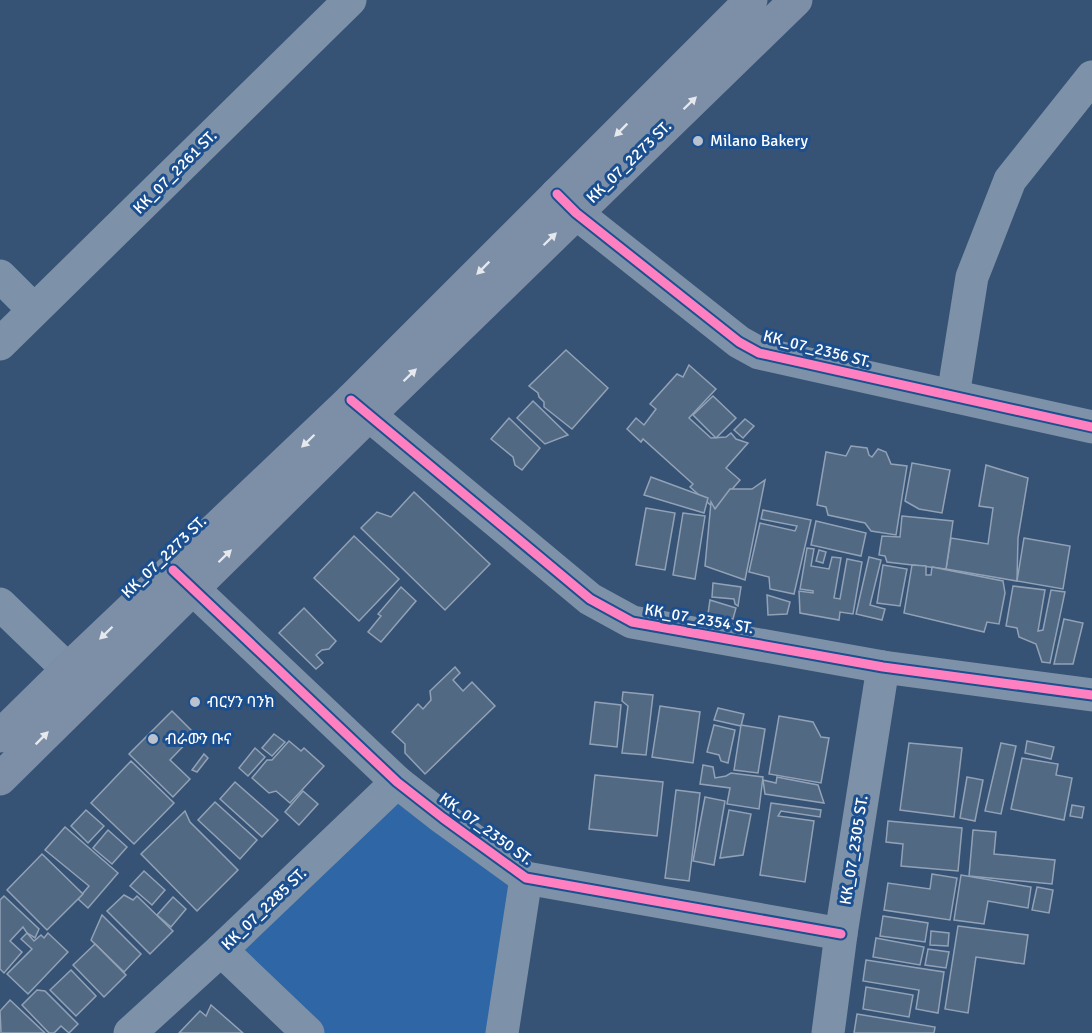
<svg xmlns="http://www.w3.org/2000/svg" width="1092" height="1033" font-family="Signika,'Noto Sans Ethiopic',sans-serif">
<rect width="100%" height="100%" fill="#365274"/>
<!-- green -->
<polygon fill="#2f66a5" points="397,782 526,878 502,1033 308,1033 221,950"/>
<!-- building -->
<g fill="#526984" stroke="#92a2b6" stroke-width="1.5">
<polygon points="566,350 608,388 572,429 544,407 544,402 539,397 538,393 529,386"/>
<polygon points="689,365 716,389 689,418 711,438 726,437 731,433 736,439 748,443 726,468 740,480 715,509 690,487 693,484 643,439 641,442 627,429 636,418 644,425 656,409 650,404 677,374 683,377"/>
<polygon points="713,396 736,418 716,438 693,415"/>
<polygon points="533,401 568,435 545,444 517,418"/>
<polygon points="509,418 540,448 522,470 515,465 513,457 491,439"/>
<polygon points="745,419 754,426 743,438 734,430"/>
<polygon points="851,446 867,448 869,455 872,457 878,449 886,452 891,464 907,466 896,535 871,531 865,523 828,515 826,507 817,505 826,452 846,456"/>
<polygon points="912,463 950,470 942,513 919,509 905,501"/>
<polygon points="986,465 1028,478 1018,538 1017,581 946,569 951,538 988,544 993,508 979,506"/>
<polygon points="651,477 708,498 704,513 644,495"/>
<polygon points="765,480 745,580 705,566 711,502 715,509 730,489 752,489"/>
<polygon points="414,492 490,564 445,610 361,528 377,512 391,517"/>
<polygon points="646,508 675,513 665,570 636,565"/>
<polygon points="763,510 811,520 794,594 770,589 769,577 749,572 760,523 795,531 797,526 761,519"/>
<polygon points="683,513 705,516 695,579 673,575"/>
<polygon points="902,516 953,521 946,569 887,562 885,556 879,555 882,536 900,537"/>
<polygon points="816,521 866,533 861,556 811,545"/>
<polygon points="354,536 399,579 359,621 314,578"/>
<polygon points="1024,538 1070,546 1063,589 1017,581"/>
<polygon points="807,548 814,549 811,566 829,569 832,557 841,558 834,598 840,599 847,559 862,562 853,614 840,612 839,620 800,613 799,591 813,593 813,591 800,589"/>
<polygon points="819,550 826,552 823,563 816,561"/>
<polygon points="869,557 881,560 870,605 885,609 882,620 856,614"/>
<polygon points="883,565 907,569 900,606 877,603"/>
<polygon points="912,565 926,566 926,575 931,575 932,567 1003,581 1005,593 999,624 987,622 984,632 904,613"/>
<polygon points="713,583 741,587 738,606 735,604 734,599 712,597"/>
<polygon points="1013,586 1045,590 1038,631 1043,630 1051,590 1065,592 1050,663 1042,662 1036,644 1019,637 1017,628 1006,626"/>
<polygon points="401,587 416,601 381,642 368,632 381,616 378,614"/>
<polygon points="767,595 790,602 787,614 768,615"/>
<polygon points="710,600 736,608 733,619 708,614"/>
<polygon points="304,608 336,641 329,649 322,650 316,655 323,663 316,669 279,633"/>
<polygon points="1064,619 1083,623 1073,664 1054,664"/>
<polygon points="455,667 460,673 453,680 463,691 472,682 495,706 425,774 405,753 405,744 392,732 418,704 423,709 431,700 430,691"/>
<polygon points="623,692 653,695 646,755 622,753 628,706 622,701"/>
<polygon points="595,702 621,705 617,747 590,744"/>
<polygon points="660,706 700,712 693,763 652,757"/>
<polygon points="718,708 744,714 741,726 714,720"/>
<polygon points="172,711 195,734 170,760 190,779 173,797 129,754"/>
<polygon points="779,716 813,722 821,737 829,738 821,783 769,774"/>
<polygon points="714,725 735,730 728,763 721,761 719,755 707,752"/>
<polygon points="741,725 765,729 758,773 734,770"/>
<polygon points="274,734 285,742 272,756 262,748"/>
<polygon points="289,741 301,751 304,748 324,766 290,803 276,791 269,793 252,778 267,760 272,760"/>
<polygon points="1027,741 1054,747 1051,759 1025,753"/>
<polygon points="909,743 962,748 954,817 900,810"/>
<polygon points="1001,743 1016,746 1001,814 985,811"/>
<polygon points="255,748 265,757 248,776 239,768"/>
<polygon points="204,754 208,758 197,772 192,770"/>
<polygon points="1022,758 1058,764 1056,775 1072,778 1064,820 1011,809"/>
<polygon points="131,761 174,803 134,844 91,803"/>
<polygon points="703,765 713,767 715,778 726,776 731,773 763,777 759,809 727,804 730,788 700,784"/>
<polygon points="595,775 663,782 657,836 589,829"/>
<polygon points="777,777 818,785 824,803 765,794 763,780 776,783"/>
<polygon points="967,777 983,780 975,821 960,818"/>
<polygon points="235,782 278,820 262,837 220,799"/>
<polygon points="676,790 700,793 689,881 665,878"/>
<polygon points="303,791 318,804 299,825 285,812"/>
<polygon points="705,797 725,801 714,865 693,861"/>
<polygon points="215,802 257,840 240,859 198,820"/>
<polygon points="771,803 821,810 820,817 781,811 778,816 814,821 805,882 760,875"/>
<polygon points="1072,805 1084,807 1082,818 1070,816"/>
<polygon points="86,810 104,826 88,843 71,826"/>
<polygon points="729,810 751,814 743,855 720,858"/>
<polygon points="185,811 190,822 238,870 197,911 141,854"/>
<polygon points="888,821 962,828 958,871 901,866 903,844 886,842"/>
<polygon points="65,827 118,873 88,908 78,899 89,886 45,850"/>
<polygon points="108,830 127,847 112,864 93,848"/>
<polygon points="973,830 996,832 994,854 1055,860 1052,884 969,876"/>
<polygon points="42,854 83,894 47,930 7,890"/>
<polygon points="144,871 165,890 152,905 130,886"/>
<polygon points="932,874 957,878 950,920 884,910 888,883 930,889"/>
<polygon points="961,875 1031,887 1028,908 988,901 984,924 954,920"/>
<polygon points="1037,887 1053,890 1049,913 1032,910"/>
<polygon points="124,895 133,900 137,896 173,931 150,954 107,911"/>
<polygon points="4,896 39,929 35,938 27,933 23,927 10,941 22,952 4,973 0,969 0,900"/>
<polygon points="173,897 186,909 171,927 157,915"/>
<polygon points="102,915 141,954 124,972 91,940"/>
<polygon points="883,916 928,923 925,942 880,936"/>
<polygon points="958,926 1028,935 1024,964 976,957 968,1013 945,1009"/>
<polygon points="931,931 949,933 948,946 930,945"/>
<polygon points="27,933 34,941 41,935 44,938 48,933 68,952 28,994 7,974 32,949 21,939"/>
<polygon points="876,938 924,947 920,965 873,957"/>
<polygon points="95,944 126,975 104,997 73,965"/>
<polygon points="928,949 949,952 946,968 925,965"/>
<polygon points="866,960 944,972 938,1013 916,1009 919,990 863,981"/>
<polygon points="71,970 96,996 76,1016 50,990"/>
<polygon points="866,987 913,995 909,1017 863,1009"/>
<polygon points="37,990 45,991 78,1024 69,1033 61,1026 54,1033 49,1033 22,1005"/>
<polygon points="10,1000 45,1033 1,1033 0,1011"/>
<polygon points="211,1005 243,1033 179,1033 200,1011 206,1016"/>
<polygon points="857,1014 935,1027 934,1033 854,1033"/>
</g>
<g fill="none" stroke-linecap="round" stroke-linejoin="round">
<!-- minor -->
<g stroke="#7d92a8" stroke-width="33">
<polyline points="557,194 576,213 739,342 759,353 1092,427"/>
<polyline points="0,276 34,310"/>
<polyline points="0,344 350,0"/>
<polyline points="953,396 972,277 1010,180 1092,77"/>
<polyline points="351,400 590,599 632,622 883,667 1092,695"/>
<polyline points="173,570 397,782 443,818 526,878 841,934"/>
<polyline points="0,604 87,688"/>
<polyline points="221,950 308,1033"/>
<polyline points="130,1033 221,950 397,782"/>
<polyline points="502,1033 526,878"/>
<polyline points="828,1033 841,934 883,667"/>
</g>
<!-- major -->
<g stroke="#7d8ea7" stroke-width="33">
<polyline points="0,736 68,669 351,400 751,0"/>
<polyline points="0,779 368,416 796,0"/>
</g>
<!-- cycleway casing -->
<g stroke="#1b4f8f" stroke-width="13">
<g id="cycleway">
<polyline points="557,194 576,213 739,342 759,353 1092,427"/>
<polyline points="351,400 590,599 632,622 883,667 1092,695"/>
<polyline points="173,570 397,782 443,818 526,878 841,934"/>
</g>
</g>
<!-- cycleway -->
<use href="#cycleway" stroke="#ff80c0" stroke-width="9"/>
</g>
<!-- one-way arrows -->
<defs><path id="oneway-solid" d="M-6-.8H1V-3.2L6.5 0L1 3.2V.8H-6Z" transform="scale(1.5)"/></defs>
<g fill="#e5e8ed">
<use href="#oneway-solid" transform="translate(690 103) rotate(-44)"/>
<use href="#oneway-solid" transform="translate(621 130) rotate(135)"/>
<use href="#oneway-solid" transform="translate(550 239) rotate(-44)"/>
<use href="#oneway-solid" transform="translate(483 268) rotate(135)"/>
<use href="#oneway-solid" transform="translate(410 375) rotate(-44)"/>
<use href="#oneway-solid" transform="translate(308 441) rotate(136)"/>
<use href="#oneway-solid" transform="translate(225 556) rotate(-44)"/>
<use href="#oneway-solid" transform="translate(106 633) rotate(136)"/>
<use href="#oneway-solid" transform="translate(42 738) rotate(-45)"/>
</g>
<!-- markers -->
<g fill="#b9c2ce" stroke="#1b4f8f" stroke-width="2">
<circle cx="698" cy="141" r="6"/>
<circle cx="195" cy="702" r="6"/>
<circle cx="153" cy="739" r="6"/>
</g>
<g text-anchor="middle" dominant-baseline="central" stroke-width="6" stroke-linejoin="round" paint-order="stroke">
<!-- poi labels -->
<g font-size="16" fill="#fff" stroke="#1b4f8f" text-anchor="start">
<text x="710" y="141">Milano Bakery</text>
<text x="207" y="702">ብርሃን ባንክ</text>
<text x="165" y="739">ብራውን ቡና</text>
</g>
<!-- street labels -->
<g font-size="16" fill="#fff" stroke="#1b4f8f">
<text transform="translate(629 162) rotate(-44)">KK_07_2273 ST.</text>
<text transform="translate(175 172) rotate(-45)">KK_07_2261 ST.</text>
<text transform="translate(817 349) rotate(14)">KK_07_2356 ST.</text>
<text transform="translate(164 557) rotate(-44)">KK_07_2273 ST.</text>
<text transform="translate(699 619) rotate(10)">KK_07_2354 ST.</text>
<text transform="translate(486 829) rotate(36)">KK_07_2350 ST.</text>
<text transform="translate(854 850) rotate(-81)">KK_07_2305 ST.</text>
<text transform="translate(264 909) rotate(-44)">KK_07_2285 ST.</text>
</g>
</g>
</svg>
